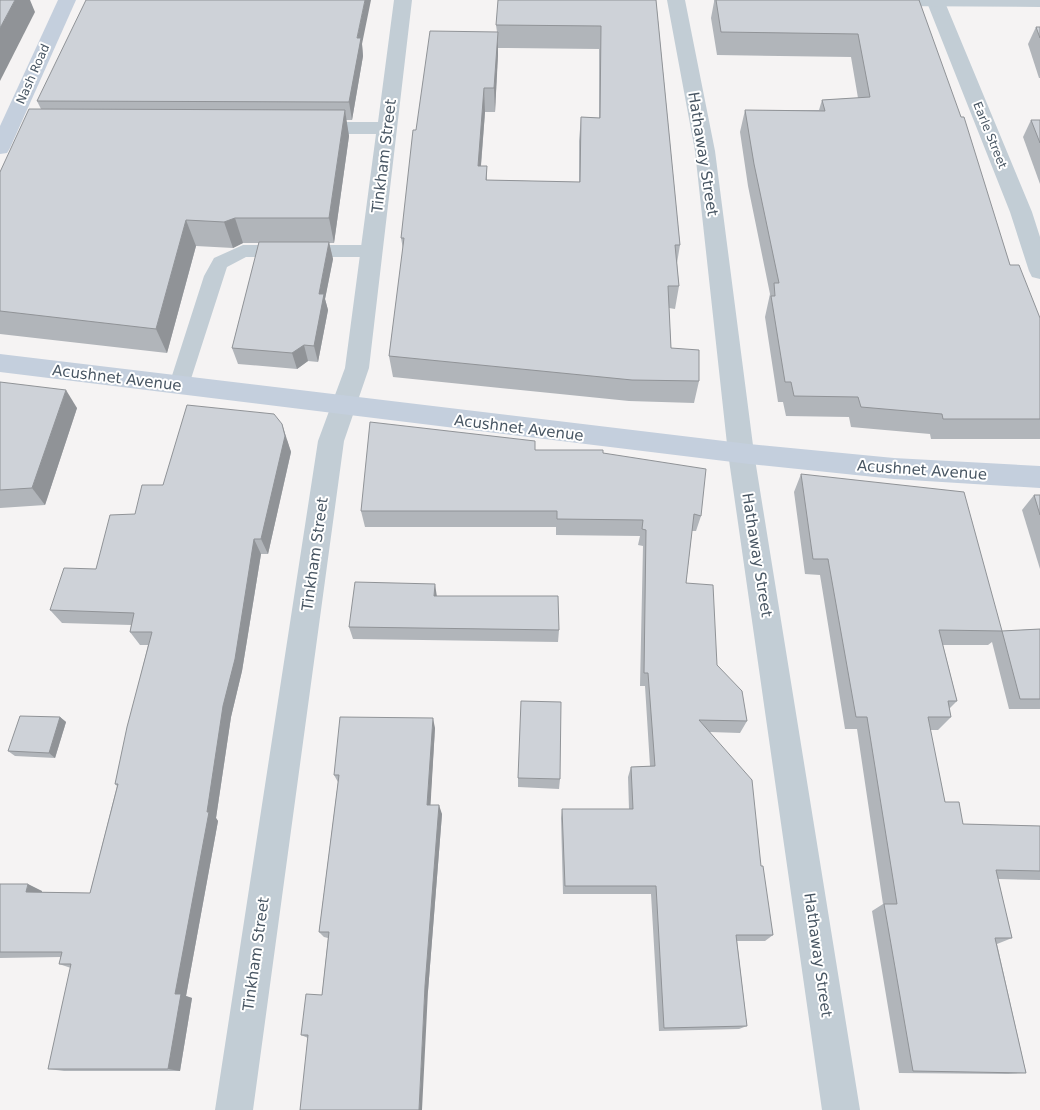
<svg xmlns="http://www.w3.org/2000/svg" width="1040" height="1110" font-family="'DejaVu Sans',sans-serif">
<rect width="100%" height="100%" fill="#f5f3f3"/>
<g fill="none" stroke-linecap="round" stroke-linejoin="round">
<!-- service -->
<polygon fill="#c2cdd5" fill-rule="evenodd" points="243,245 373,245 379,247 382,251 379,255 373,257 246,257 227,267 189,385 186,390 179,393 172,390 169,385 204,276 214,258"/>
<!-- minor -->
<g fill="#c2cdd5" fill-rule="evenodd">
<polygon points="394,0 412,0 369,368 344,441 253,1110 215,1110 318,441 345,368 376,134 309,134 302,132 299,128 302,124 309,122 378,122"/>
<polygon points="667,0 685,0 715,151 754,453 860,1110 822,1110 728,453 695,151"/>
<polygon points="926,0 944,0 1032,212 1040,237 1040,279 1032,277 1029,271 1010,212"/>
</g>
<!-- tertiary -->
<polygon fill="#c2cdd5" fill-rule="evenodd" points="874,0 1040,0 1040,7 882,6 876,5"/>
<!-- secondary -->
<g fill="#c4cfdd" fill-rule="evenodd">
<polygon points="58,0 76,0 10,148 7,153 0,154 0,126"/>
<polygon points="0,354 749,444 894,458 1040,466 1040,488 894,479 749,464 0,372"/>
</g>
</g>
<!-- wall -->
<g fill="#b1b5ba" fill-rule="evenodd">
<path d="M656,0l24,245 -3,18 2,23 -4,23 -6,-1 2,40 28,33 -5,22 -65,-2 -236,-24 -4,-21 14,-107 -2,-11 15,-108 81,-98 -1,-7zM498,48l101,1v69l-18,-1 -2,24v41l-92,-2v-14h-6l4,-54h10z"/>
<polygon points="714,0 919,0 1010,265 1040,318 1040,439 931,439 930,434 851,427 849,417 786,416 783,402 778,402 765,317 770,294 748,186 740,132 745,110 819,110 822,100 858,98 851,57 717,55 711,18 714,2"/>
<polygon points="1036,27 1040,27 1040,78 1039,78 1028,44"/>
<polygon points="362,44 363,56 352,120 346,120 349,136 334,243 329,243 333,259 325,299 328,310 318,362 308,361 297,369 238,364 232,348 259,243 243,243 233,248 196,246 167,353 0,334 0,172 41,109 37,101"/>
<polygon points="1031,120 1040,120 1040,184 1023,137"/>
<polygon points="0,382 77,408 45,505 0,508"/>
<polygon points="287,440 291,452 268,554 261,554 242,671 231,717 216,818 218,821 186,996 192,998 180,1071 64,1071 48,1069 71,968 59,964 61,957 0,958 0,884 42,891 42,892 90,893 117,786 115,784 148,645 140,645 130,632 131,625 62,623 50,610 96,569 135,514 163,485"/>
<polygon points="535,450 603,453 701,516 696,531 692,531 686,583 717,665 747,721 740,733 710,732 761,866 773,935 765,941 737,941 747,1026 739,1029 659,1031 651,894 563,894 561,818 562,809 629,809 628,777 631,767 650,766 645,686 640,686 643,546 638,545 640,536 556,535 556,527 365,527 361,511"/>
<polygon points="801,474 1002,631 1040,629 1040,709 1009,709 992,642 988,645 943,645 957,701 949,709 951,717 938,730 930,730 945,802 963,824 1040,826 1040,880 998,879 1012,938 997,944 1026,1073 1008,1074 899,1073 872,911 883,904 857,729 845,729 820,575 805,574 794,492"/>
<polygon points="1034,495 1040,495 1040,569 1022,510"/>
<polygon points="437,596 559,630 558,642 353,639 349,627"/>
<polygon points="60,717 66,722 55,758 15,756 8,751"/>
<polygon points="435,728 430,805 442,814 428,991 308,1038 301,1035 322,995 328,938 324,937 319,932 338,782 334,775"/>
<polygon points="518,778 560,779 559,789 518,787"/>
</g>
<!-- shaded-wall -->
<g fill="#909397">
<polygon points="15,0 30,0 35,12 0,81 0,28"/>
<polygon points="365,0 371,0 362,44 363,56 352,120 349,102 357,38"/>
<polygon points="498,32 498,56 495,112 494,88"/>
<polygon points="484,88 485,112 479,189 478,166"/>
<polygon points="345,110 349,136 334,243 329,218"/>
<polygon points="235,218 243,243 233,248 224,222"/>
<polygon points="186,220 196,246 167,353 156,329"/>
<polygon points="329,242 333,259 325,299 328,310 318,362 314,346 319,294"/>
<polygon points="304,345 308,361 297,369 292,353"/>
<polygon points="66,390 77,408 45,505 32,488"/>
<polygon points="282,424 291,452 268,554 261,539"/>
<polygon points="254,539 261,554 242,671 231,717 216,818 218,821 186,996 192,998 180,1071 168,1069 175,994 223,706"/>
<polygon points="435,584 437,597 434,596"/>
<polygon points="60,717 66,722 55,758 49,753"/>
<polygon points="433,718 435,728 430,814 427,805"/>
<polygon points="439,805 442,814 428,991 422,1110 419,1110 425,986"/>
<polygon points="28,884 42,891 40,899 26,892"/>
</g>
<!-- building -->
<g fill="#ced2d8" stroke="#909397">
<polygon points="0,0 15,0 0,28"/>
<polygon points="86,0 365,0 357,38 361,38 349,102 37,101"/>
<polygon points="498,0 656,0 680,245 675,245 679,286 668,286 671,348 699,350 699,381 632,380 389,356 404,238 401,238 413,130 416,130 430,31 498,32 494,88 484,88 478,166 487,166 486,180 580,182 581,117 600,118 601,26 496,25"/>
<polygon points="716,0 919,0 961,117 964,117 1010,265 1019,265 1040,318 1040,419 943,419 942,414 861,407 858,397 794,396 791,382 785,382 771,296 775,296 774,283 779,283 754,164 745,110 825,111 822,100 870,97 858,34 721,32"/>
<polygon points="1036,27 1040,27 1040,38"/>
<polygon points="29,109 345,110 329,218 235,218 224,222 186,220 156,329 0,311 0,172"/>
<polygon points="1031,120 1040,120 1040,143"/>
<polygon points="259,242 329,242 319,294 324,294 314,346 304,345 292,353 232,348"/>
<polygon points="0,382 66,390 32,488 0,490"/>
<polygon points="187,405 274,414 282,424 285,436 261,539 254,539 235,659 223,706 207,812 209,812 175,994 181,994 168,1069 48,1069 71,964 59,964 62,952 0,952 0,884 28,884 26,892 90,893 118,784 115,784 127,727 152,632 130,632 134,613 50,610 64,568 96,569 110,515 135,514 142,485 163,485"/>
<polygon points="370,422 535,441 535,450 603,450 603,453 706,469 701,516 694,514 686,583 713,585 717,665 742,691 747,721 699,720 752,780 761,866 763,866 773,935 736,935 747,1026 664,1028 656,886 565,886 562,809 633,809 631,767 655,766 648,673 644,673 646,530 642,529 643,520 557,519 557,511 361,511"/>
<polygon points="801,474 964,492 1002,631 939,630 957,701 948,701 951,717 928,717 945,802 959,802 963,824 1040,826 1040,871 996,870 1012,938 995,938 1026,1073 913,1071 884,904 897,904 867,717 856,717 828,559 813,559"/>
<polygon points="1034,495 1040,495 1040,515"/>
<polygon points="355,582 435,584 434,596 558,596 559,630 349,627"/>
<polygon points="1040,629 1040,699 1020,699 1002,631"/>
<polygon points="521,701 561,702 560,779 518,778"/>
<polygon points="20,716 60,717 49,753 8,751"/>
<polygon points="340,717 433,718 427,805 439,805 425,986 419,1110 300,1110 308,1035 301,1035 306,994 322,995 329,932 319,932 339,775 334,775"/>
</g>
<g text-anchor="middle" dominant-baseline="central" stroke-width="4" stroke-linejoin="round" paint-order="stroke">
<!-- far-street labels -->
<g font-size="12" fill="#485663" stroke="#fff">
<text transform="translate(33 74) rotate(-66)">Nash Road</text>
<text transform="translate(990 135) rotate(68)">Earle Street</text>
</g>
<!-- street labels -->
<g font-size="15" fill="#485663" stroke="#fff">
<text transform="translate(703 154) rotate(81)">Hathaway Street</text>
<text transform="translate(384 156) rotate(-83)">Tinkham Street</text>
<text transform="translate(117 378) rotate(7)">Acushnet Avenue</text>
<text transform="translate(519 428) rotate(7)">Acushnet Avenue</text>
<text transform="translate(922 470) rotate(4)">Acushnet Avenue</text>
<text transform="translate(315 554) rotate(-82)">Tinkham Street</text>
<text transform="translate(757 555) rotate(81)">Hathaway Street</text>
<text transform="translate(256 954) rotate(-82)">Tinkham Street</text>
<text transform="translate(818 955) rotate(82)">Hathaway Street</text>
</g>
</g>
</svg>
